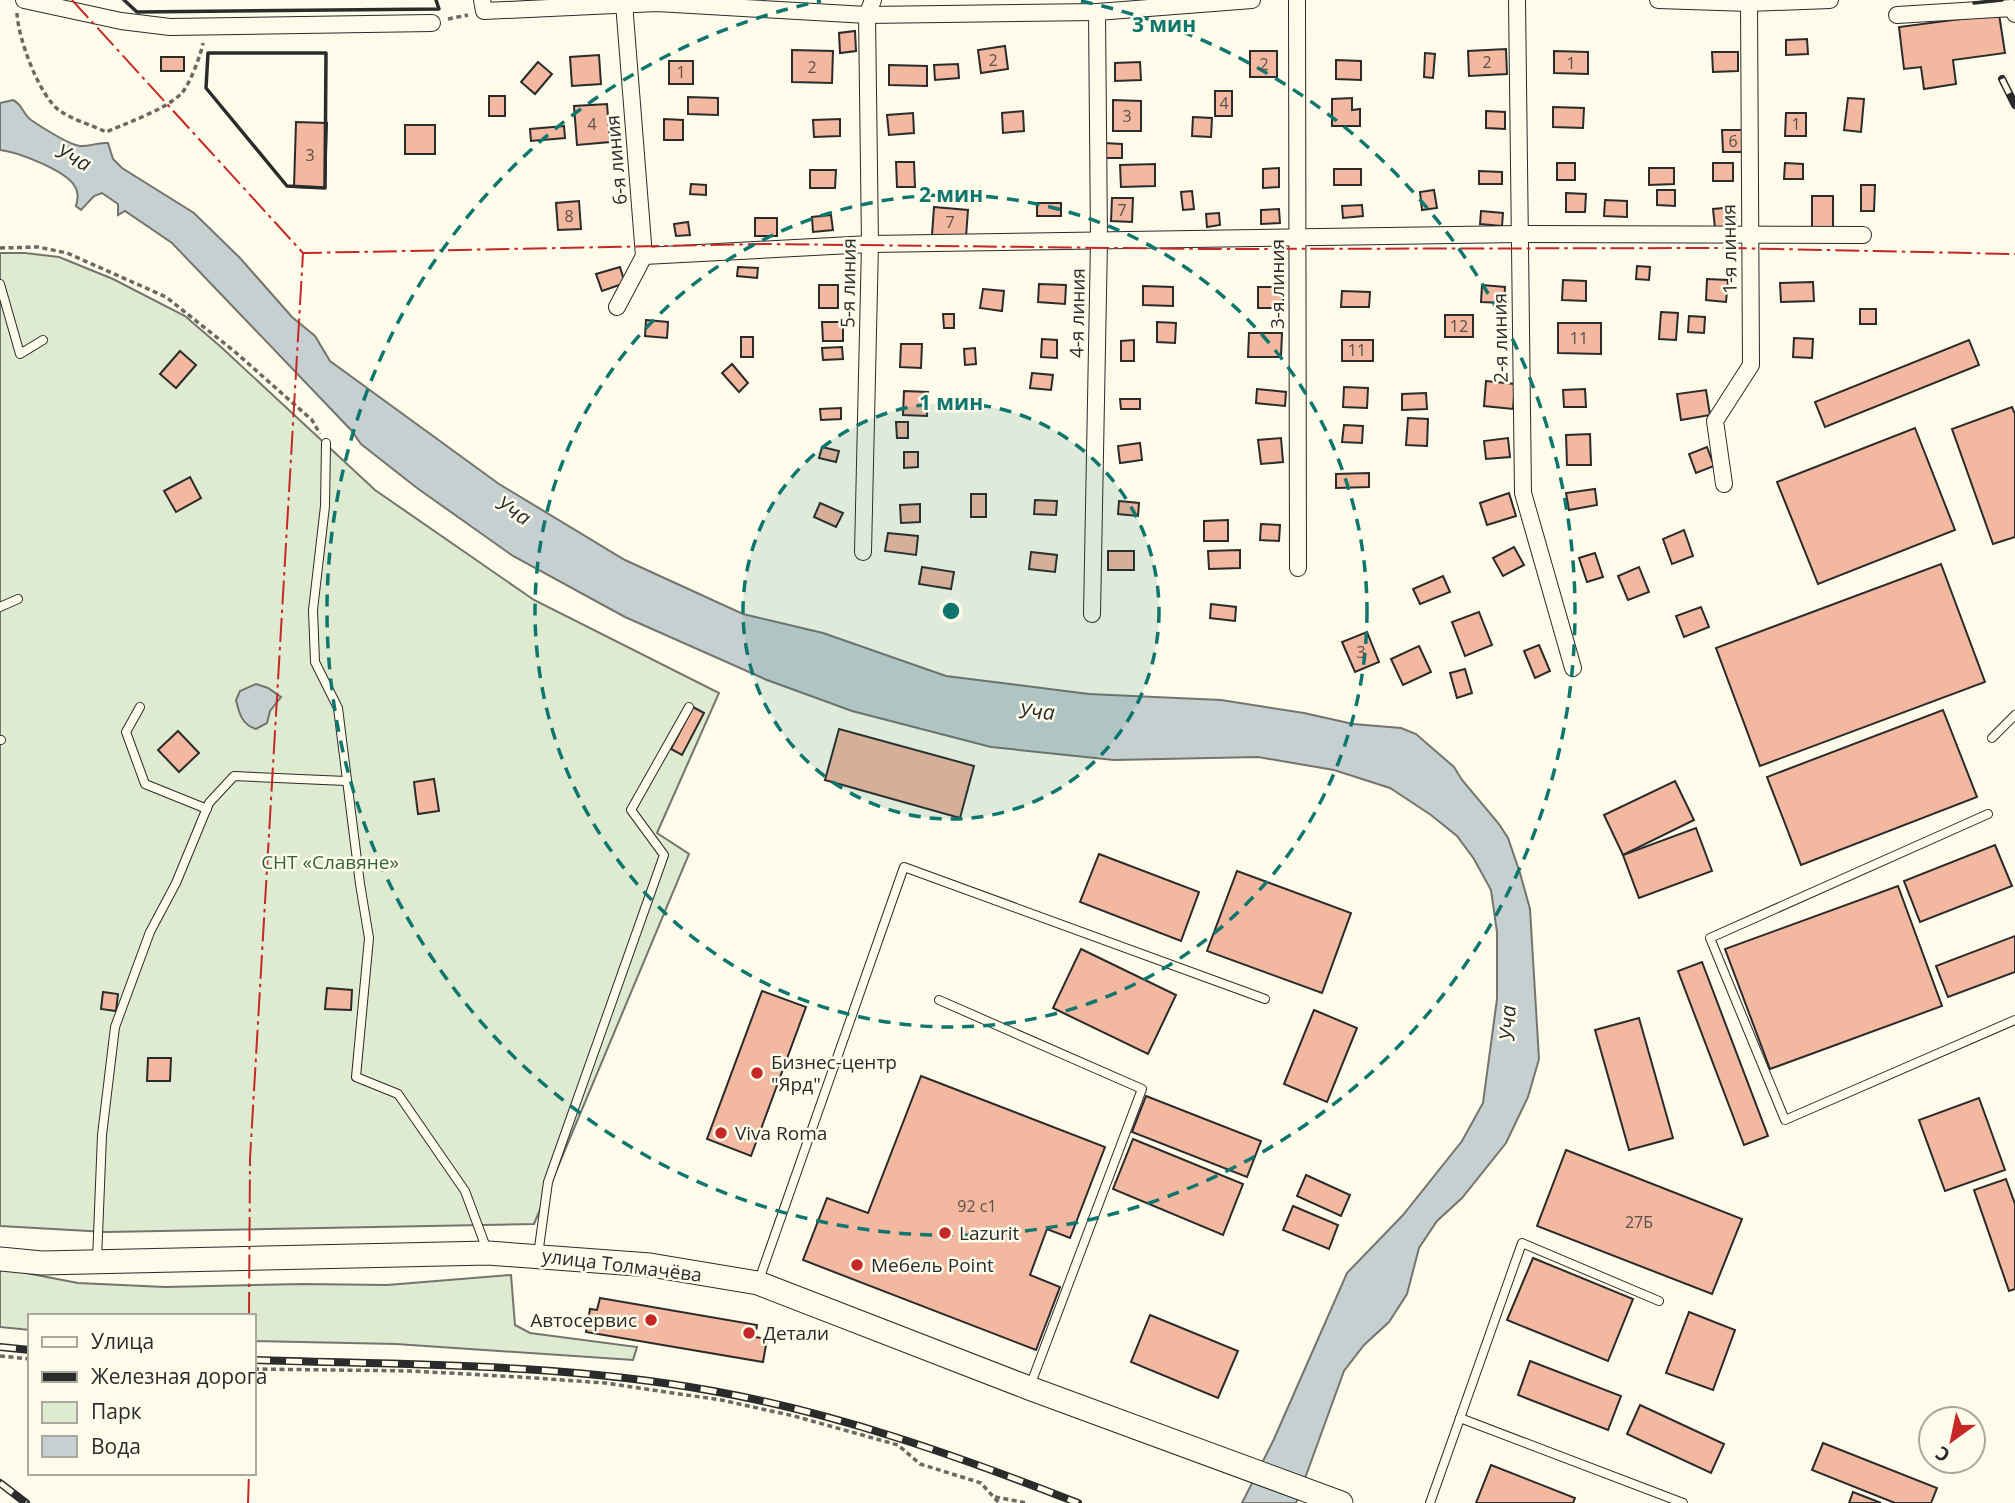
<svg xmlns="http://www.w3.org/2000/svg" width="2015" height="1503" font-family="'Open Sans',sans-serif">
<rect width="100%" height="100%" fill="#fdfbea"/>
<!-- green -->
<g fill="#deebd1" stroke="#74746e" stroke-width="2">
<polygon points="0,253 25,253 59,257 113,279 185,316 221,347 375,490 534,600 719,693 657,833 689,854 534,1224 106,1232 0,1226"/>
<polygon points="0,1268 78,1283 165,1287 303,1284 387,1285 511,1275 515,1325 530,1333 637,1347 633,1360 396,1344 254,1341 254,1316 30,1316 30,1330 0,1327"/>
</g>
<!-- water -->
<g fill="#c7d0d0" stroke="#74746e" stroke-width="2">
<path d="M13,100c9,4 10,14 18,20 12,8 36,24 49,26 10,1 16,-4 28,-3l5,16 9,9 72,45 46,45 52,59 23,19 15,25 169,123 126,76 118,54 80,19 123,43 143,18 132,6 83,13 49,11 48,4 15,6 38,33 8,13 37,44 9,14 12,35 10,36 9,150 -11,38 -22,46 -44,55 -25,23 -18,27 -12,46 -18,28 -25,23 -20,26 -48,132h-54l32,-64 73,-166 56,-58 59,-74 21,-38 14,-104v-67l-6,-42 -17,-31 -17,-23 -26,-21 -41,-27 -56,-18 -76,-13 -144,3 -123,-13 -139,-36 -85,-31 -142,-63 -112,-61 -96,-68 -56,-44 -10,-14 -179,-187 -47,-32 -7,4v-11l-16,-11 -8,3 -13,14 -5,-4c2,-8 3,-14 -2,-21 -10,-15 -56,-33 -74,-35v-47z"/>
<path d="M256,684l12,4 13,9 -11,14 -3,12 -11,6c-14,-4 -17,-16 -20,-29l4,-9z"/>
</g>
<!-- building -->
<g fill="#f2b8a0" stroke="#2b2b2b" stroke-width="2">
<polygon points="1999,14 2005,53 1953,60 1956,84 1924,89 1921,67 1904,69 1899,27"/>
<polygon points="855,31 856,51 840,53 839,33"/>
<polygon points="1807,39 1808,54 1786,55 1786,40"/>
<polygon points="1005,46 1008,69 981,73 978,50"/>
<polygon points="1506,49 1507,74 1469,76 1468,51"/>
<polygon points="792,50 833,51 832,83 792,82"/>
<rect x="1250" y="51" width="27" height="26"/>
<polygon points="1554,51 1588,52 1588,74 1554,73"/>
<polygon points="1712,52 1738,52 1738,71 1713,72"/>
<polygon points="1425,53 1435,54 1433,78 1424,77"/>
<polygon points="599,55 601,84 572,86 570,57"/>
<rect x="161" y="57" width="23" height="14"/>
<polygon points="1336,60 1361,61 1361,80 1336,79"/>
<rect x="669" y="61" width="24" height="23"/>
<polygon points="538,62 552,74 535,94 521,82"/>
<polygon points="1140,62 1141,80 1115,81 1115,63"/>
<polygon points="958,64 959,78 935,80 934,65"/>
<polygon points="889,65 927,66 927,86 889,85"/>
<rect x="1215" y="91" width="17" height="25"/>
<rect x="489" y="96" width="16" height="20"/>
<polygon points="688,97 718,98 718,115 688,114"/>
<polygon points="1352,98 1352,110 1360,109 1360,126 1332,126 1332,99"/>
<polygon points="1848,98 1864,99 1861,132 1844,130"/>
<polygon points="1113,100 1141,101 1141,131 1113,131"/>
<polygon points="607,104 610,142 577,145 574,106"/>
<polygon points="1553,107 1584,108 1583,128 1553,127"/>
<polygon points="1023,111 1024,131 1003,133 1002,113"/>
<polygon points="1486,111 1505,112 1505,129 1486,128"/>
<polygon points="913,113 914,133 889,135 887,115"/>
<polygon points="1786,113 1806,113 1806,136 1785,136"/>
<polygon points="1193,117 1212,118 1211,137 1192,136"/>
<polygon points="664,119 683,120 683,140 664,140"/>
<polygon points="840,119 840,136 814,137 813,120"/>
<polygon points="296,122 327,123 325,188 294,187"/>
<rect x="405" y="125" width="30" height="29"/>
<polygon points="564,126 565,138 531,141 530,129"/>
<polygon points="1722,130 1744,130 1744,152 1723,152"/>
<polygon points="1104,143 1122,144 1122,158 1103,158"/>
<polygon points="896,162 914,162 915,187 897,187"/>
<rect x="1557" y="163" width="18" height="17"/>
<rect x="1713" y="163" width="20" height="18"/>
<polygon points="1785,163 1803,164 1803,179 1784,179"/>
<polygon points="1155,164 1155,186 1121,187 1120,165"/>
<polygon points="1279,168 1279,187 1263,188 1263,169"/>
<polygon points="1649,168 1674,168 1674,184 1649,185"/>
<rect x="1334" y="169" width="27" height="16"/>
<polygon points="810,170 836,170 835,188 810,188"/>
<polygon points="1479,171 1502,172 1502,184 1479,184"/>
<polygon points="691,184 706,185 706,195 690,194"/>
<polygon points="1861,185 1875,185 1874,211 1861,211"/>
<polygon points="1434,190 1437,208 1422,210 1420,192"/>
<polygon points="1657,190 1675,190 1675,206 1657,205"/>
<polygon points="1192,191 1194,209 1183,210 1181,192"/>
<polygon points="1566,193 1586,194 1585,212 1566,212"/>
<rect x="1812" y="196" width="21" height="34"/>
<polygon points="1112,198 1133,198 1132,222 1111,221"/>
<polygon points="1605,200 1627,201 1627,217 1604,216"/>
<polygon points="579,201 581,229 558,230 556,203"/>
<rect x="1037" y="203" width="24" height="13"/>
<polygon points="1362,205 1363,216 1343,218 1342,206"/>
<polygon points="934,207 968,210 966,237 932,235"/>
<polygon points="1734,207 1736,225 1715,228 1713,209"/>
<polygon points="1279,209 1280,223 1261,224 1261,210"/>
<polygon points="1481,211 1503,213 1502,226 1480,224"/>
<polygon points="1219,213 1220,225 1207,227 1206,214"/>
<polygon points="831,215 833,230 813,232 812,217"/>
<rect x="755" y="218" width="22" height="18"/>
<polygon points="688,222 690,235 676,236 674,224"/>
<polygon points="1637,266 1650,267 1649,280 1636,279"/>
<polygon points="620,267 625,283 602,291 596,274"/>
<polygon points="738,267 758,268 757,278 737,276"/>
<polygon points="1707,279 1728,280 1726,302 1706,300"/>
<polygon points="1563,280 1586,281 1586,301 1562,300"/>
<polygon points="1813,282 1814,301 1781,302 1780,283"/>
<polygon points="1039,284 1066,285 1065,304 1038,302"/>
<rect x="819" y="285" width="19" height="23"/>
<polygon points="1482,285 1505,287 1504,303 1481,302"/>
<polygon points="1143,286 1173,287 1173,306 1143,305"/>
<rect x="1258" y="287" width="25" height="21"/>
<polygon points="983,289 1004,291 1002,311 980,308"/>
<polygon points="1342,291 1370,292 1369,307 1341,307"/>
<rect x="1860" y="309" width="16" height="15"/>
<polygon points="1661,312 1678,313 1676,340 1659,339"/>
<polygon points="943,314 954,314 954,328 944,328"/>
<rect x="1445" y="315" width="28" height="22"/>
<polygon points="1689,316 1705,317 1704,333 1688,332"/>
<polygon points="646,320 668,322 667,338 645,336"/>
<polygon points="822,322 843,322 843,341 823,341"/>
<polygon points="1157,322 1176,323 1175,343 1157,342"/>
<polygon points="1558,323 1601,323 1601,354 1558,353"/>
<polygon points="1249,333 1282,333 1281,357 1248,357"/>
<rect x="741" y="337" width="12" height="20"/>
<polygon points="1794,338 1813,339 1812,358 1793,357"/>
<polygon points="1042,339 1057,340 1057,358 1041,357"/>
<polygon points="1134,340 1134,361 1121,361 1121,341"/>
<rect x="1342" y="340" width="31" height="21"/>
<polygon points="1969,340 1979,365 1825,427 1815,402"/>
<polygon points="901,344 922,344 921,368 900,367"/>
<polygon points="842,347 843,359 823,360 822,348"/>
<polygon points="975,348 976,364 965,365 964,349"/>
<polygon points="180,351 196,365 176,388 160,374"/>
<polygon points="732,364 748,383 739,392 722,373"/>
<polygon points="1032,373 1053,375 1051,390 1030,388"/>
<polygon points="1486,381 1515,384 1513,409 1484,406"/>
<polygon points="1344,387 1368,388 1367,408 1343,407"/>
<polygon points="1257,389 1286,392 1285,406 1256,403"/>
<polygon points="1585,389 1586,407 1564,407 1563,390"/>
<polygon points="1706,390 1710,415 1681,420 1677,394"/>
<polygon points="904,391 928,392 927,416 903,415"/>
<polygon points="1426,393 1427,409 1402,410 1402,394"/>
<polygon points="1120,399 1140,399 1140,409 1121,409"/>
<polygon points="2012,407 2015,414 2015,537 1993,544 1952,429"/>
<polygon points="841,408 841,419 821,420 820,409"/>
<polygon points="1408,418 1428,419 1427,446 1406,445"/>
<polygon points="896,422 908,422 908,438 897,438"/>
<polygon points="1344,425 1363,426 1362,443 1342,442"/>
<polygon points="1915,428 1955,530 1818,584 1777,482"/>
<polygon points="1590,434 1591,465 1567,465 1566,435"/>
<polygon points="1281,438 1283,462 1261,464 1258,440"/>
<polygon points="1508,438 1510,457 1486,459 1484,441"/>
<polygon points="1140,443 1142,460 1120,463 1118,446"/>
<polygon points="822,447 839,451 836,462 819,458"/>
<polygon points="1707,447 1714,466 1696,473 1689,454"/>
<polygon points="904,452 918,452 918,467 904,468"/>
<polygon points="1369,473 1369,487 1336,488 1336,474"/>
<polygon points="190,477 201,498 176,512 164,491"/>
<polygon points="1595,489 1597,505 1569,510 1566,493"/>
<polygon points="1509,493 1516,516 1487,525 1480,503"/>
<rect x="971" y="494" width="15" height="23"/>
<polygon points="1035,500 1057,501 1056,515 1034,514"/>
<polygon points="1119,501 1139,503 1138,516 1118,514"/>
<polygon points="820,503 843,513 836,527 814,517"/>
<polygon points="920,504 920,522 901,523 900,505"/>
<polygon points="1228,520 1228,541 1204,541 1204,521"/>
<polygon points="1261,524 1280,525 1279,541 1260,540"/>
<polygon points="1684,530 1693,556 1672,564 1663,539"/>
<polygon points="888,533 918,536 916,555 885,551"/>
<polygon points="1514,547 1524,565 1503,576 1493,558"/>
<polygon points="1240,550 1240,568 1209,569 1208,551"/>
<rect x="1108" y="551" width="26" height="19"/>
<polygon points="1031,552 1057,555 1055,572 1029,569"/>
<polygon points="1595,553 1603,577 1587,582 1579,558"/>
<polygon points="1941,564 1985,682 1760,766 1716,648"/>
<polygon points="922,567 954,572 951,589 919,584"/>
<polygon points="1639,567 1649,592 1628,600 1618,576"/>
<polygon points="1443,576 1450,592 1420,604 1413,589"/>
<polygon points="1211,604 1236,607 1235,621 1210,618"/>
<polygon points="1701,607 1709,627 1684,637 1676,616"/>
<polygon points="1479,612 1492,645 1465,656 1452,622"/>
<polygon points="1367,632 1379,662 1355,672 1342,642"/>
<polygon points="1539,645 1550,671 1535,678 1524,651"/>
<polygon points="1419,646 1431,672 1403,685 1391,659"/>
<polygon points="1465,669 1472,693 1457,698 1450,673"/>
<polygon points="693,707 704,713 682,755 671,749"/>
<polygon points="1943,710 1977,797 1801,865 1767,777"/>
<polygon points="839,729 974,766 960,818 825,780"/>
<polygon points="178,731 199,753 179,772 158,750"/>
<polygon points="434,779 439,811 418,814 414,782"/>
<polygon points="1675,781 1694,820 1623,855 1604,815"/>
<polygon points="1696,828 1712,871 1639,898 1623,855"/>
<polygon points="1995,845 2012,886 1920,922 1904,881"/>
<polygon points="1099,854 1199,892 1181,941 1080,902"/>
<polygon points="1237,871 1351,913 1322,993 1207,951"/>
<polygon points="1898,886 1942,1006 1770,1069 1725,949"/>
<polygon points="2015,936 2015,972 1948,997 1936,966"/>
<polygon points="1081,949 1176,995 1148,1054 1053,1008"/>
<polygon points="1702,962 1768,1136 1744,1145 1678,971"/>
<polygon points="327,988 352,990 351,1010 325,1009"/>
<polygon points="762,991 806,1007 751,1156 707,1139"/>
<polygon points="103,992 118,994 116,1011 101,1009"/>
<polygon points="1314,1010 1357,1028 1327,1102 1284,1084"/>
<polygon points="1639,1018 1673,1138 1629,1150 1595,1030"/>
<polygon points="148,1058 171,1058 170,1081 147,1081"/>
<polygon points="921,1076 1105,1147 1070,1238 1047,1229 1030,1275 1060,1287 1036,1350 803,1260 827,1198 868,1213"/>
<polygon points="1146,1096 1261,1141 1247,1177 1132,1132"/>
<polygon points="1979,1098 2005,1170 1945,1191 1919,1120"/>
<polygon points="1133,1139 1243,1184 1223,1235 1113,1189"/>
<polygon points="1566,1150 1742,1219 1712,1294 1537,1226"/>
<polygon points="1306,1175 1350,1195 1341,1216 1297,1196"/>
<polygon points="2006,1179 2015,1204 2015,1289 2009,1291 1974,1190"/>
<polygon points="1293,1206 1338,1225 1329,1249 1283,1230"/>
<polygon points="1533,1258 1633,1299 1608,1361 1507,1320"/>
<polygon points="600,1298 757,1325 755,1337 767,1339 763,1362 586,1332 590,1309 597,1310"/>
<polygon points="1689,1312 1735,1330 1713,1390 1666,1373"/>
<polygon points="1150,1315 1238,1351 1218,1398 1131,1362"/>
<polygon points="1530,1361 1621,1396 1608,1430 1518,1395"/>
<polygon points="1640,1405 1724,1444 1711,1473 1627,1434"/>
<polygon points="1823,1443 1937,1488 1931,1503 1895,1503 1812,1470"/>
<polygon points="1491,1465 1575,1498 1573,1503 1476,1503"/>
<polygon points="1853,1492 1881,1503 1849,1503"/>
</g>
<g fill="none" stroke-linecap="round" stroke-linejoin="round">
<!-- lane casing -->
<g stroke="#2b2b2b" stroke-width="10">
<g id="lane">
<polyline points="0,284 20,354 43,340"/>
<polyline points="326,443 325,506 313,610 315,662 338,708 360,884 369,938 356,1077 398,1094 465,1191 487,1250"/>
<polyline points="0,607 18,599"/>
<polyline points="140,707 126,732 145,784 207,809"/>
<polyline points="1992,738 2015,715"/>
<polyline points="0,740 1,740"/>
<polyline points="1988,814 1710,938 1785,1120 2015,1020"/>
<polyline points="939,1000 1142,1089 1030,1386"/>
<polyline points="538,1255 548,1182 664,855 631,810 689,707"/>
<polyline points="97,1260 102,1135 115,1027 150,932 176,883 209,803 234,776 346,781"/>
<polyline points="759,1280 904,867 1265,999"/>
<polyline points="1460,1418 1683,1503"/>
<polyline points="1430,1503 1522,1243 1659,1301"/>
</g>
</g>
<!-- street casing -->
<g stroke="#2b2b2b" stroke-width="18">
<g id="street">
<polyline points="24,0 121,21 170,27 432,23"/>
<polyline points="482,0 484,11 657,3 867,15 1097,12 1252,0"/>
<polyline points="1297,0 1298,568"/>
<polyline points="1517,0 1523,493 1573,668"/>
<polyline points="1658,0 1749,3 1830,0"/>
<polyline points="1897,15 2012,8 2015,14"/>
<polyline points="644,256 870,244 1520,234 1863,235"/>
<polyline points="617,307 644,256 624,3"/>
<polyline points="1724,484 1715,421 1751,365 1749,3"/>
<polyline points="863,552 870,244 867,15 873,0"/>
<polyline points="1092,614 1099,241 1097,12"/>
</g>
</g>
<!-- secondary casing -->
<g stroke="#2b2b2b" stroke-width="25">
<polyline id="secondary" points="0,1259 42,1263 488,1253 650,1265 758,1283 1029,1388 1341,1503"/>
</g>
<!-- path -->
<g stroke="#6a6964" stroke-width="3.5" stroke-dasharray="5 3.5" stroke-linecap="butt">
<path d="M17,13c1,25 22,83 43,98 13,9 32,14 46,21 21,-9 58,-22 75,-38 8,-8 20,-39 22,-51"/>
<polyline points="448,19 468,15"/>
<polyline points="0,248 38,247 67,253 166,297 234,351 312,420 320,434"/>
<polyline points="0,1356 30,1359"/>
<polyline points="254,1369 412,1371 520,1377 605,1383 721,1400 794,1416 898,1445 920,1464 981,1483 999,1503"/>
<polyline points="995,1497 1027,1503"/>
</g>
<!-- lane -->
<use href="#lane" stroke="#fdfbea" stroke-width="8"/>
<!-- street -->
<use href="#street" stroke="#fdfbea" stroke-width="16"/>
<!-- secondary -->
<use href="#secondary" stroke="#fdfbea" stroke-width="23"/>
<!-- rail casing -->
<g stroke="#2b2b2b" stroke-width="8">
<g id="rail">
<polyline points="2002,79 2015,105"/>
<polyline points="0,1347 30,1350"/>
<path d="M254,1360c154,5 306,3 459,31 127,23 245,65 365,112"/>
<polyline points="0,1483 26,1503"/>
</g>
</g>
<!-- rail -->
<use href="#rail" stroke="#fdfbea" stroke-width="5" stroke-dasharray="16" stroke-linecap="butt"/>
<!-- wall -->
<g stroke="#2b2b2b" stroke-width="3.5">
<polyline points="124,0 137,12 439,9 436,0"/>
<polyline points="1974,3 2002,0"/>
<polygon points="208,53 326,53 325,188 287,186 206,88"/>
</g>
<!-- power -->
<g stroke="#c62828" stroke-width="2" stroke-dasharray="24 5 3.5 5" stroke-linecap="butt">
<polyline points="72,0 303,253 764,244 1206,249 1729,248 2015,254"/>
<polyline points="249,1316 250,1159 303,253"/>
<polyline points="248,1503 249,1473"/>
</g>
</g>
<!-- distance rings -->
<circle cx="951" cy="611" r="208" fill="#0f766e" fill-opacity=".12"/>
<g fill="none" stroke="#0f766e" stroke-width="3.5" stroke-dasharray="12 9">
<circle cx="951" cy="611" r="208"/>
<circle cx="951" cy="611" r="416"/>
<path d="M1081 1A624 624 0 1 1 821 1"/>
</g>
<!-- markers -->
<g fill="#c62828" stroke="#fdfbea" stroke-width="2.5">
<circle cx="757" cy="1073" r="7"/>
<circle cx="721" cy="1133" r="7"/>
<circle cx="945" cy="1233" r="7"/>
<circle cx="857" cy="1265" r="7"/>
<circle cx="651" cy="1320" r="7"/>
<circle cx="749" cy="1333" r="7"/>
</g>
<g text-anchor="middle" dominant-baseline="central" stroke-width="5" stroke-linejoin="round" paint-order="stroke">
<!-- number labels -->
<g font-size="16" fill="#5d4e48">
<text x="993" y="60">2</text>
<text x="1487" y="62">2</text>
<text x="1571" y="63">1</text>
<text x="1264" y="64">2</text>
<text x="812" y="67">2</text>
<text x="681" y="72">1</text>
<text x="1224" y="103">4</text>
<text x="1127" y="116">3</text>
<text x="592" y="124">4</text>
<text x="1796" y="124">1</text>
<text x="1733" y="141">6</text>
<text x="310" y="155">3</text>
<text x="1122" y="210">7</text>
<text x="569" y="216">8</text>
<text x="950" y="222">7</text>
<text x="1459" y="326">12</text>
<text x="1579" y="338">11</text>
<text x="1357" y="350">11</text>
<text x="1361" y="652">3</text>
<text x="977" y="1206">92 с1</text>
<text x="1639" y="1222">27Б</text>
</g>
<!-- street labels -->
<g font-size="19" fill="#2b2b2b" stroke="#fdfbea">
<text transform="translate(616 160) rotate(-95)">6-я линия</text>
<text transform="translate(1729 249) rotate(-91)">1-я линия</text>
<text transform="translate(848 283) rotate(-89)">5-я линия</text>
<text transform="translate(1277 284) rotate(-90)">3-я линия</text>
<text transform="translate(1077 313) rotate(-89)">4-я линия</text>
<text transform="translate(1500 338) rotate(-91)">2-я линия</text>
<text transform="translate(622 1265) rotate(7)">улица Толмачёва</text>
</g>
<!-- park labels -->
<g font-size="19" fill="#34623c" stroke="#fdfbea">
<text x="330" y="862">СНТ «Славяне»</text>
</g>
<!-- poi labels -->
<g font-size="19" fill="#2b2b2b" stroke="#fdfbea" text-anchor="start">
<text x="771" y="1062">Бизнес-центр<tspan x="771" dy="22">"Ярд"</tspan></text>
<text x="735" y="1133">Viva Roma</text>
<text x="959" y="1233">Lazurit</text>
<text x="871" y="1265">Мебель Point</text>
<text x="637" y="1320" text-anchor="end">Автосервис</text>
<text x="763" y="1333">Детали</text>
</g>
<!-- water labels -->
<g font-size="21" font-style="italic" fill="#2b2b2b" stroke="#fdfbea">
<text transform="translate(74 157) rotate(27)">Уча</text>
<text transform="translate(514 510) rotate(32)">Уча</text>
<text transform="translate(1037 711) rotate(3)">Уча</text>
<text transform="translate(1507 1023) rotate(-88)">Уча</text>
</g>
</g>
<circle cx="951" cy="611" r="10" fill="#0f766e" stroke="#fdfbea" stroke-width="3.5"/>
<g font-size="21" text-anchor="middle" font-weight="bold" fill="#0f766e" stroke="#fdfbea" stroke-width="5" stroke-linejoin="round" paint-order="stroke">
<text x="1164" y="32">3 мин</text>
<text x="951" y="202">2 мин</text>
<text x="951" y="410">1 мин</text>
</g>
<!-- legend -->
<rect x="28" y="1314" width="228" height="161" fill="#fdfbea" stroke="#a9a89e" stroke-width="2"/>
<rect x="42" y="1337" width="35" height="10" fill="#fdfbea" stroke="#a9a89e" stroke-width="2"/>
<text x="91" y="1349" font-size="21" fill="#2b2b2b">Улица</text>
<rect x="42" y="1372" width="35" height="10" fill="#2b2b2b" stroke="#a9a89e" stroke-width="2"/>
<text x="91" y="1384" font-size="21" fill="#2b2b2b">Железная дорога</text>
<rect x="42" y="1402" width="35" height="21" fill="#deebd1" stroke="#a9a89e" stroke-width="2"/>
<text x="91" y="1419" font-size="21" fill="#2b2b2b">Парк</text>
<rect x="42" y="1436" width="35" height="21" fill="#c7d0d0" stroke="#a9a89e" stroke-width="2"/>
<text x="91" y="1454" font-size="21" fill="#2b2b2b">Вода</text>
<!-- north arrow -->
<g transform="translate(1952 1440) rotate(213)"><circle r="33" fill="#fdfbea" stroke="#a9a89e" stroke-width="2"/>
<path d="M0-5L12 26L0 18L-12 26Z" fill="#c62828"/>
<text y="-10" font-size="19" font-weight="bold" text-anchor="middle" fill="#2b2b2b">С</text>
</g>
</svg>
